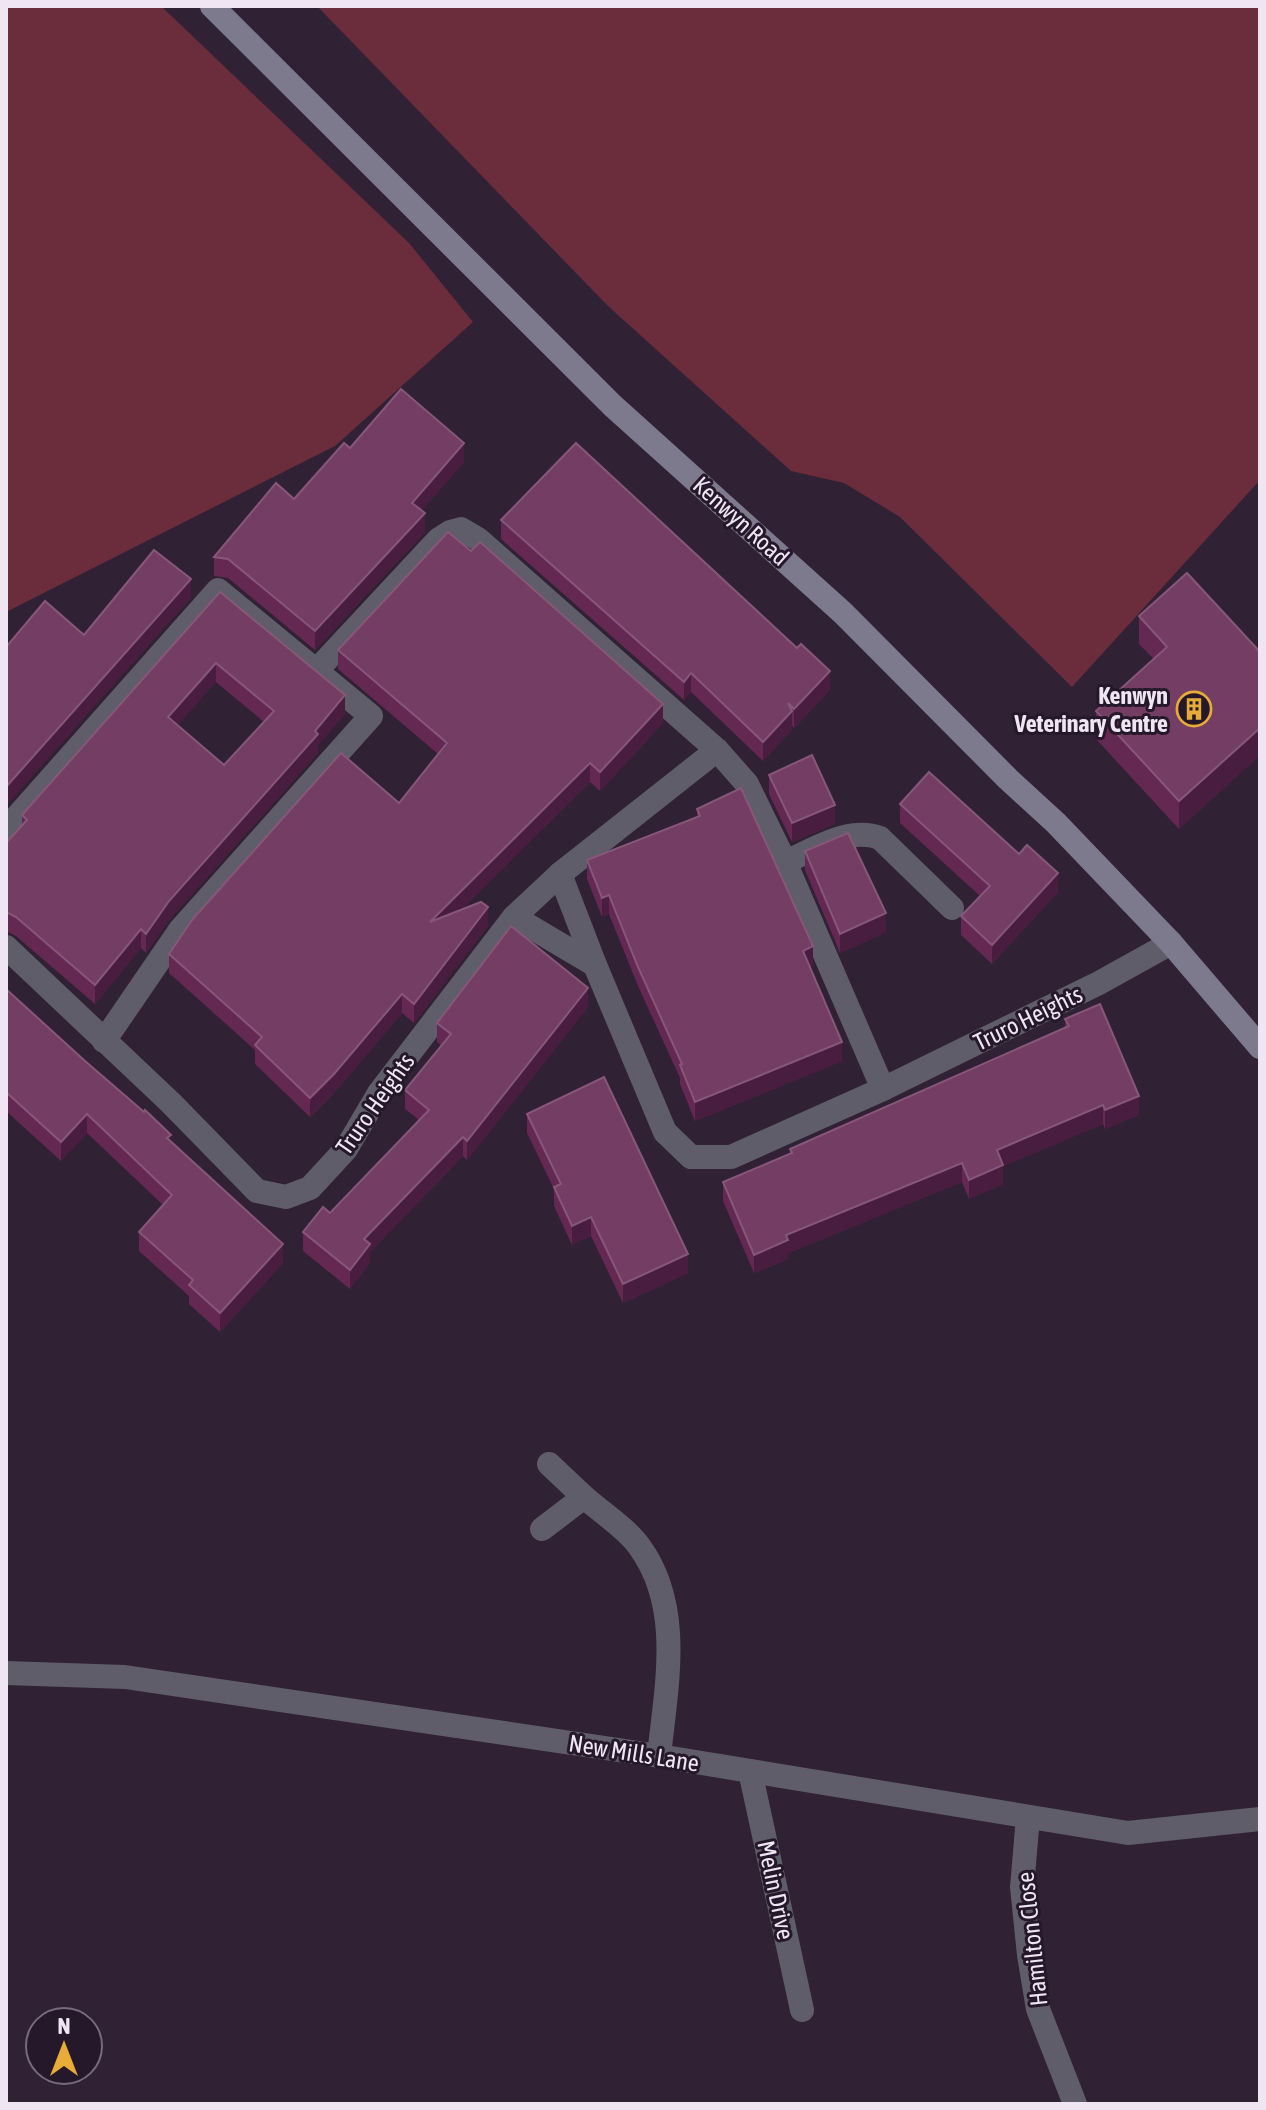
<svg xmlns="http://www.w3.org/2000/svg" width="1266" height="2110" font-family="'Asap Condensed',sans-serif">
<rect width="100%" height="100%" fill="#302135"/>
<!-- green -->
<g fill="#6b2d3c">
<polygon points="6,6 161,6 409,243 473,322 335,446 6,612"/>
<polygon points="317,6 1260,6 1260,480 1072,687 900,517 844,483 791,471 608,306"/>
</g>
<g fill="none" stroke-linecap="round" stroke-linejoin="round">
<!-- street -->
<g stroke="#5f5d69" stroke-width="24">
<polyline points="316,671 439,539 450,532 461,529 478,539 717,750"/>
<polyline points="6,829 218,590 371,716 180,930 104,1041"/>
<path d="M785,862c29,-12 64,-36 95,-24l72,70"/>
<polyline points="560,874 595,965 665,1132 691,1157 731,1157 883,1089 1099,983 1171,943"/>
<polyline points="514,917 595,965"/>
<polyline points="6,947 171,1103 257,1191 286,1197 310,1188 346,1149 379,1093 514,917 560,874 717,750 747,784 785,862 883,1089"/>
<path d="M584,1497c16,14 43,32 55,49 45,61 27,141 20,210"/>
<polyline points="542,1529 584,1497 549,1464"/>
<polyline points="6,1673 125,1677 659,1756 1128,1833 1260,1819"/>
<polyline points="750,1771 802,2010"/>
<polyline points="1028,1817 1022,1887 1029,1955 1038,2009 1075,2104"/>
</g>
<!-- secondary -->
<polyline stroke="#7e7a8d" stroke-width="24" points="212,6 613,406 843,613 1008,779 1056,823 1171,943 1260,1047"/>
</g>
<!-- wall -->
<g fill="#642852" fill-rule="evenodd">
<polygon points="350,448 464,462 422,510 425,532 315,650 228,578 214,576 214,557 294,499"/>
<polygon points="501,520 830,690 794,728 792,725 792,730 763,761 691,692 684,700 501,539"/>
<path d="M220,592l125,122 -27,31v8l-149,167 -23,33 -5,-5 -46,56 -79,-68 -10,-5v-88l16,-17v-11zM216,682l48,40 -40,43 -47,-40z"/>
<polygon points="1139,616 1260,652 1260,755 1179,829 1096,739 1096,711 1154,659 1139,644"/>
<polygon points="338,650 663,723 600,791 590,782 462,909 488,926 414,1023 402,1013 334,1093 310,1117 255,1064 255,1050 169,973 169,954 399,803 438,754 338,669"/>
<polygon points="769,775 835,824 792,842 769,794"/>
<polygon points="900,804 1019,854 1058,892 992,964 961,935 961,916 980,896 900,823"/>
<polygon points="697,809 813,965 810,967 842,1061 695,1121 680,1084 680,1078 638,986 609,914 602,917 587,879 587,860 697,817"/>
<polygon points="805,851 886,932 840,953 805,870"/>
<polygon points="6,989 171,1141 283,1263 220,1332 189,1304 189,1296 139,1251 139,1232 163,1205 87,1133 61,1161 6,1111"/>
<polygon points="588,1007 467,1160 463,1156 370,1252 370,1263 350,1289 303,1251 303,1232 330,1213 419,1120 405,1109 405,1090 442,1046 437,1042 437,1023"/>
<polygon points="1065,1019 1139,1115 1105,1129 1103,1124 1003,1166 1003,1184 969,1199 962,1182 788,1253 788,1259 754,1273 723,1201 723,1182 790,1154 790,1149 1065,1028"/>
<polygon points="527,1114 688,1273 623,1303 591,1236 572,1245 554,1206 554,1189 527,1133"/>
</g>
<!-- shaded-wall -->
<g fill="#491d3f">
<polygon points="464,443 464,462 412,522 412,503"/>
<polygon points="425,513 425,532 315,650 315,631"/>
<polygon points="191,579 191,598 6,806 6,787"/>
<polygon points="216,663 216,682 168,736 168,717"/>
<polygon points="830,671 830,690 794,728 794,709"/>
<polygon points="691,673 691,692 684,700 684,682"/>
<polygon points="345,695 345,714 318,745 318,753 169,920 146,953 146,934 169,901"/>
<polygon points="663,704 663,723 600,791 600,772"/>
<polygon points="792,711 792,730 763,761 763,742"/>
<polygon points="1260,728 1260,755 1179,829 1179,801"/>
<polygon points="590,763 590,782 430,941 430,922"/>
<polygon points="835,805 835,824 792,842 792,823"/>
<polygon points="1058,873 1058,892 992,964 992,945"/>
<polygon points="609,895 609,914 602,917 602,898"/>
<polygon points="488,907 488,926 414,1023 414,1004"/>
<polygon points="886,913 886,932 840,953 840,934"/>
<polygon points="141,929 141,948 95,1004 95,985"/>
<polygon points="813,946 813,965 803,970 803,951"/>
<polygon points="588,988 588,1007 467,1160 467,1141"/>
<polygon points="402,994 402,1013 334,1093 310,1117 310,1098"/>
<polygon points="842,1042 842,1061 695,1121 695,1102"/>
<polygon points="1139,1096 1139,1115 1105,1129 1105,1110"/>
<polygon points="1103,1105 1103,1124 1003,1166 1003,1184 969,1199 969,1180 997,1150"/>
<polygon points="87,1114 87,1133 61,1161 61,1142"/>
<polygon points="463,1137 463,1156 370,1252 370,1263 350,1289 350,1270 364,1239"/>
<polygon points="962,1163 962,1182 788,1253 788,1259 754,1273 754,1255 786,1235"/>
<polygon points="591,1217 591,1236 572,1245 572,1226"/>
<polygon points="283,1244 283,1263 220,1332 220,1313"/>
<polygon points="688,1254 688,1273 623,1303 623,1284"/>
</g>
<!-- building -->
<g fill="#743d63" stroke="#87577a" stroke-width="2" fill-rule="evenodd">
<polygon points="401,389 464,443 412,503 425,513 315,631 228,559 214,557 276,483 294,499 344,443 350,448"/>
<polygon points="576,443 797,648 801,644 830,671 794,709 788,703 792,711 763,742 691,673 684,682 501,520"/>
<polygon points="448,532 471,551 480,542 663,704 600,772 590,763 430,922 481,902 488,907 414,1004 402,994 334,1074 310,1098 255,1045 262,1037 169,954 192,920 341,753 399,803 447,743 338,650"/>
<polygon points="154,550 191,579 6,787 6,647 45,601 84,635"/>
<polygon points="1187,573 1260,652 1260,728 1179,801 1096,711 1167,647 1139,616"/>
<path d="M220,592l125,103 -30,36 3,3 -149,167 -23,33 -5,-5 -46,56 -79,-68 -10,-5v-69l21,-23 -5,-5zM216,663l58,48 -50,54 -56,-48z"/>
<polygon points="812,755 835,805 792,823 769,775"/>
<polygon points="929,772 1019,854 1027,845 1058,873 992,945 961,916 990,886 900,804"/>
<polygon points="741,788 813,946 803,951 842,1042 695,1102 680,1065 682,1064 638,967 609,895 602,898 587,860 700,816 697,809"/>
<polygon points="848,833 886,913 840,934 805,851"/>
<polygon points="511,926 588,988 467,1141 463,1137 364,1239 370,1244 350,1270 303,1232 323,1207 330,1213 429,1110 405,1090 451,1034 437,1023"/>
<polygon points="6,989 85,1061 144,1112 145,1110 171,1135 167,1138 283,1244 220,1313 189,1285 193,1280 139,1232 172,1195 87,1114 61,1142 6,1092"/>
<polygon points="1100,1004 1139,1096 1105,1110 1103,1105 997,1150 1003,1165 969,1180 962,1163 786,1235 788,1240 754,1255 723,1182 792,1153 790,1149 1069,1026 1065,1019"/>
<polygon points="604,1077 688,1254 623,1284 591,1217 572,1226 554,1187 561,1184 527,1114"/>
</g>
<!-- icons -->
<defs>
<g id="building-ring" transform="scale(1.8)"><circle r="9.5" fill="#26182b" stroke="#e7ac37" stroke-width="1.5"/><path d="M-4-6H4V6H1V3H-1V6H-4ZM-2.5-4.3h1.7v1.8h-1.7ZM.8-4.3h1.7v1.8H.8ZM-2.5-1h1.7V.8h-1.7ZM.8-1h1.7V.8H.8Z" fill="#e7ac37"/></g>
</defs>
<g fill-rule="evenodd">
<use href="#building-ring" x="1194" y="709"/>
</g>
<g text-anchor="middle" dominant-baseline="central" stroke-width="6" stroke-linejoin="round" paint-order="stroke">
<!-- street labels -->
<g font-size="24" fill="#f0e6f3" stroke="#26182b">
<text transform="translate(741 521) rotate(42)">Kenwyn Road</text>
<text transform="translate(1028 1018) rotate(-26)">Truro Heights</text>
<text transform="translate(375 1104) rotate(-55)">Truro Heights</text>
<text transform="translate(634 1753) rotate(9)">New Mills Lane</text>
<text transform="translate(776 1890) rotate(78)">Melin Drive</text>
<text transform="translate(1032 1939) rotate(-96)">Hamilton Close</text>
</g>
<!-- poi labels -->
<g font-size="24" font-weight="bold" fill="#f0e6f3" stroke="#26182b" text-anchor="end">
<text x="1168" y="695">Kenwyn<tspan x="1168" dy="28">Veterinary Centre</tspan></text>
</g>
</g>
<!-- border -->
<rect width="1266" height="2110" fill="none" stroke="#f0e6f3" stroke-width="16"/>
<!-- north arrow -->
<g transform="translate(64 2046)"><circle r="38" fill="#26182b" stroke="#776a7b" stroke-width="2"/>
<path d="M0-6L14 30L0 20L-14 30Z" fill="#e7ac37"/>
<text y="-12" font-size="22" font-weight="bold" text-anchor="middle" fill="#f0e6f3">N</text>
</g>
</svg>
